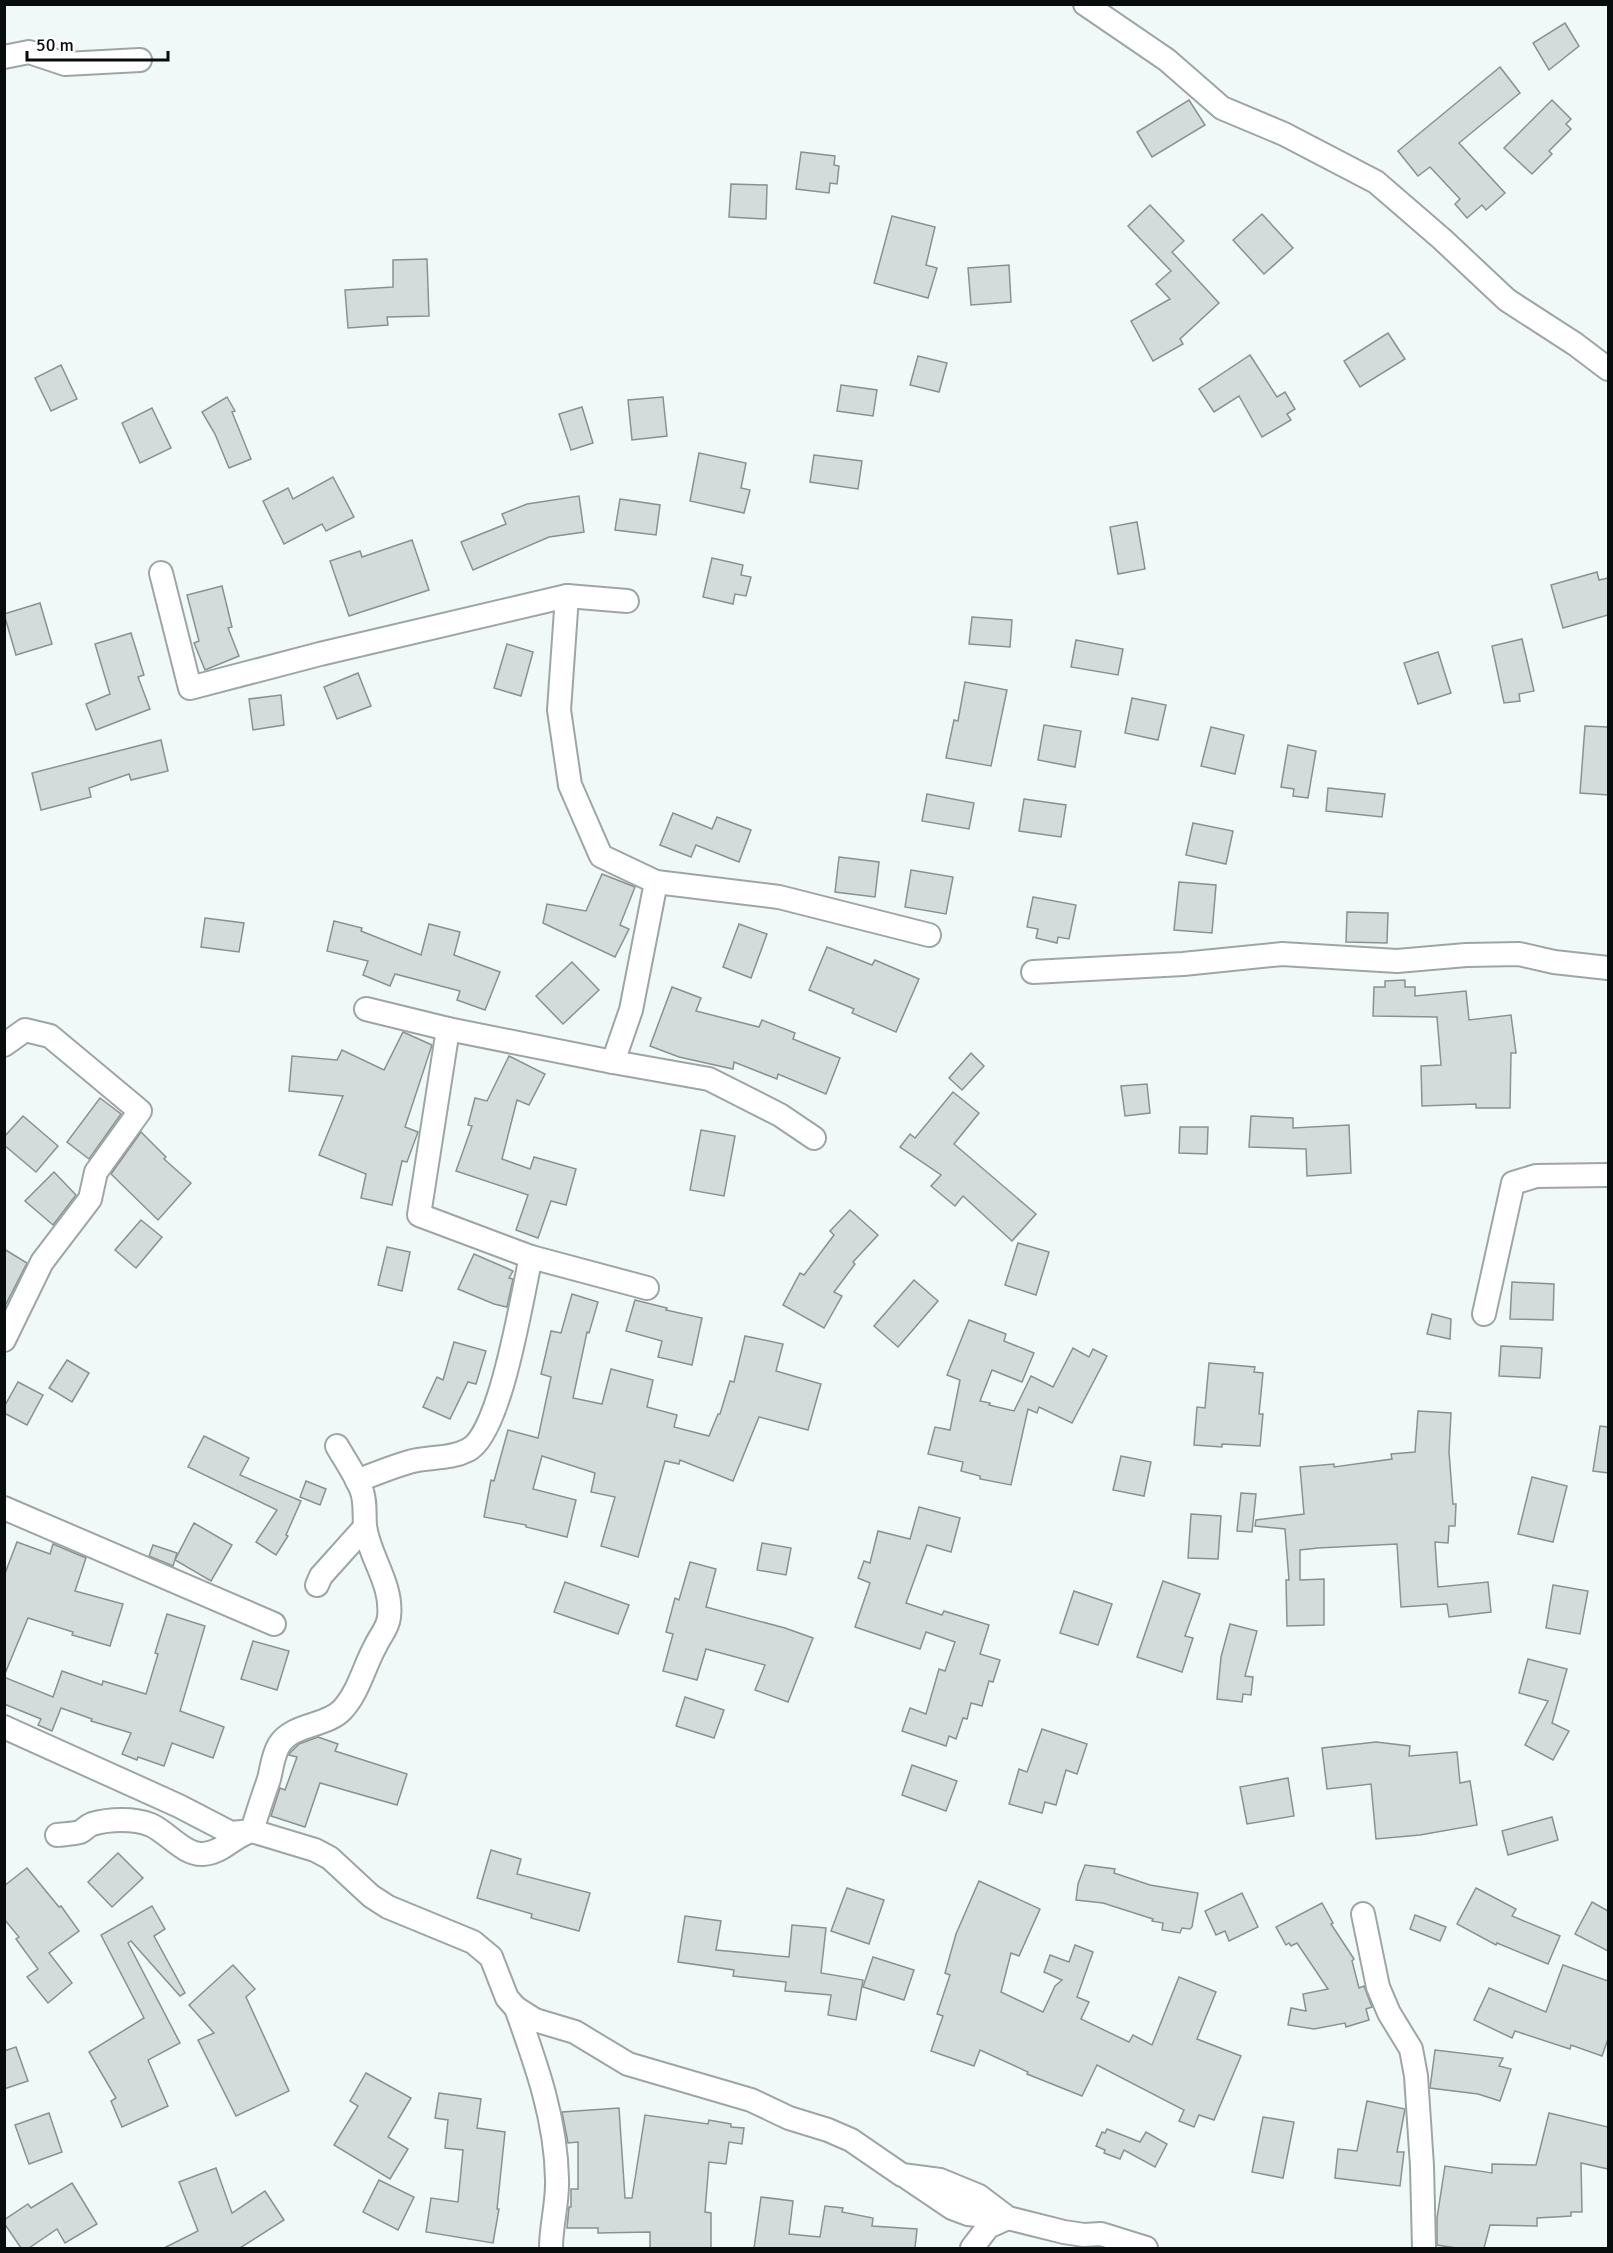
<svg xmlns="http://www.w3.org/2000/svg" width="1613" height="2253" font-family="Signika,sans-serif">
<rect width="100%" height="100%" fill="#f0f9f8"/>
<!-- building -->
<g fill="#d3dbdb" stroke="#8a9291" stroke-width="1.5">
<polygon points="1565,23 1579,46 1549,70 1533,43"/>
<polygon points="1500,67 1520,93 1459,143 1505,193 1486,210 1482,205 1467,218 1455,204 1460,199 1430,167 1418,176 1398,151"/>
<polygon points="1189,100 1205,125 1152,157 1137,132"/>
<polygon points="1552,100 1571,119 1566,124 1571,129 1549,151 1552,154 1532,174 1504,148"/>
<polygon points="801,152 835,156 834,165 839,166 837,184 830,183 829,193 796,189"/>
<polygon points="731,184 767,185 766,219 729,217"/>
<polygon points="1150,205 1184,241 1172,252 1219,303 1180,339 1183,344 1153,361 1131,321 1170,299 1156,284 1171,271 1128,226"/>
<polygon points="1262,214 1293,248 1264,274 1233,240"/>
<polygon points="892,216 935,227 926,265 937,268 928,298 874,283"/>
<polygon points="427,259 429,316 387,317 388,325 348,328 345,290 393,287 393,260"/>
<polygon points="1009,265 1011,302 971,305 968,268"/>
<polygon points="1388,333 1405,359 1360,387 1344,361"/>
<polygon points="1250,355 1277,397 1285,392 1295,409 1287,414 1291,420 1262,437 1239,396 1214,412 1199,389"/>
<polygon points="918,356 947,363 939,392 910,385"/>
<polygon points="61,365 77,399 51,411 35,378"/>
<polygon points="841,385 877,390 873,416 837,411"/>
<polygon points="227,397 235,411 232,412 251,459 229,468 215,434 202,412"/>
<polygon points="663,397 667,436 632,440 628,400"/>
<polygon points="582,407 593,443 571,450 559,414"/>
<polygon points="152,408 171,448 140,463 122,423"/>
<polygon points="699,453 746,463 741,488 750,490 744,513 690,501"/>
<polygon points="814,455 862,461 858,489 810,482"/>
<polygon points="333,477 354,517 326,531 322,524 284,544 263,501 288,488 293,499"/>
<polygon points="579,496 584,532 549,537 473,570 461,542 506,524 502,514 527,504"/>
<polygon points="620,499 660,505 656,535 615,530"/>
<polygon points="1137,522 1145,569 1118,574 1110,527"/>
<polygon points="412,540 429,590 349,616 330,561 360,551 362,557"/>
<polygon points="712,558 743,565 741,575 751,577 746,596 735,594 733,604 703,597"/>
<polygon points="1597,572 1599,580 1608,578 1608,615 1563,628 1551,585"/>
<polygon points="222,586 232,627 228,628 239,656 205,670 194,643 199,641 187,595"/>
<polygon points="40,603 52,644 16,655 4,614"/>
<polygon points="972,617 1012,620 1010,647 969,644"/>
<polygon points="131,633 144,675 138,677 150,709 96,730 86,704 110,694 95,644"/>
<polygon points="1522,639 1534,691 1519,694 1520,701 1504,703 1492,646"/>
<polygon points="1076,640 1123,649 1118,675 1071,667"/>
<polygon points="507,644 533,652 521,696 494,688"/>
<polygon points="1438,652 1451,693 1418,704 1404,663"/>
<polygon points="358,673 371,706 337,719 324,687"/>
<polygon points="965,682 1007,690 991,766 946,758 954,720 958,721"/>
<polygon points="281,695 284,725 253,730 249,699"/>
<polygon points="1132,698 1166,705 1158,740 1125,733"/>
<polygon points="1044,725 1081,731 1075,767 1038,760"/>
<polygon points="1585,726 1608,727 1608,795 1580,793"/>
<polygon points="1211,727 1244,735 1235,774 1201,766"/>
<polygon points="161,740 168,771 131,780 129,774 89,788 91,797 41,810 32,773"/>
<polygon points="1288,745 1316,751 1308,798 1293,796 1294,789 1281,787"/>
<polygon points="1328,788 1385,794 1382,817 1326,811"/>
<polygon points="927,794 974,803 969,829 922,821"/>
<polygon points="1024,799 1066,805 1061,837 1019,831"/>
<polygon points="673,813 712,829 717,817 751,830 739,862 696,845 691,857 660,845"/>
<polygon points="1193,823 1233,831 1226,864 1186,855"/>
<polygon points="839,857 879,862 875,897 835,892"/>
<polygon points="911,870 953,877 946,914 905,907"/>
<polygon points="602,874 635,887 620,925 629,929 615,957 543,923 547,904 586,911"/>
<polygon points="1179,882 1216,885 1212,933 1174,930"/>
<polygon points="1033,897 1076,905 1069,939 1058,937 1057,943 1036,938 1038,929 1027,927"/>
<polygon points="1347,912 1388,913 1387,943 1346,942"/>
<polygon points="205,918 244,923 239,952 201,947"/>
<polygon points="334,921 362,928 361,931 421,955 429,924 460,932 454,955 500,972 485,1010 457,1000 460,991 395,974 390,986 363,975 368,961 327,951"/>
<polygon points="739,924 767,934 751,978 723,967"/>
<polygon points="827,947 872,965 875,960 919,979 896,1032 852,1013 854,1009 809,990"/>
<polygon points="572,962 599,990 563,1024 536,996"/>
<polygon points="1405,980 1405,987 1415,987 1415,996 1466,991 1469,1020 1511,1015 1516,1053 1511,1053 1510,1108 1476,1108 1476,1104 1422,1106 1421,1066 1441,1065 1437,1017 1373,1016 1374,987 1385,987 1385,981"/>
<polygon points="672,987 701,998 696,1011 759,1027 762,1020 795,1033 793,1039 840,1058 826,1094 778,1074 777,1079 734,1062 733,1069 679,1057 650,1046"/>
<polygon points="403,1032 432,1045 405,1127 418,1132 407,1162 402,1161 392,1205 361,1198 366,1174 319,1155 343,1096 289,1091 292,1056 337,1060 342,1050 384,1070"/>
<polygon points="971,1053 984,1066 962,1090 949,1078"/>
<polygon points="509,1056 545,1074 529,1105 517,1100 502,1159 530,1169 534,1157 576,1169 566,1205 551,1201 538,1238 516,1230 528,1195 456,1171 472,1126 468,1125 475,1098 487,1101"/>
<polygon points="1147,1084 1150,1113 1125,1116 1121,1086"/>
<polygon points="953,1092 979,1113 954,1144 1036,1214 1012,1241 963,1196 955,1206 931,1186 941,1175 900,1147 910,1134 915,1138"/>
<polygon points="100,1098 121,1114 89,1159 67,1142"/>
<polygon points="23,1116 58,1146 36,1172 4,1145 4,1137"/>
<polygon points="1251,1116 1293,1118 1293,1128 1349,1125 1351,1173 1307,1176 1306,1149 1249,1147"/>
<polygon points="1180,1127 1208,1127 1207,1154 1179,1153"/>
<polygon points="701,1130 735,1136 724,1196 690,1190"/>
<polygon points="141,1132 166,1157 164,1159 191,1183 158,1220 111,1174"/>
<polygon points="54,1172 76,1195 53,1225 25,1201"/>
<polygon points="850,1210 878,1235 853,1262 855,1264 834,1292 842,1296 824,1328 783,1305 800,1273 804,1275 834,1235 830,1231"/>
<polygon points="141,1220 162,1237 136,1268 115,1250"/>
<polygon points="1018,1243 1049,1252 1036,1295 1005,1285"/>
<polygon points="387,1247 410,1252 402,1291 378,1285"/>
<polygon points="4,1249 27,1263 4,1308"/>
<polygon points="474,1254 513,1271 509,1278 513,1279 507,1307 494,1304 458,1289"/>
<polygon points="914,1280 938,1301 898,1347 874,1326"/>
<polygon points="1512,1282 1554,1284 1553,1320 1510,1319"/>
<polygon points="572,1294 598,1302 589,1333 587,1332 573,1398 602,1404 611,1369 653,1380 647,1407 677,1415 674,1427 709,1436 718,1414 720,1414 730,1381 734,1382 745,1336 783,1344 776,1371 821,1384 808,1430 759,1417 733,1481 680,1460 679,1464 665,1461 638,1557 601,1546 615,1497 591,1492 595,1473 542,1456 533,1489 576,1500 567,1537 526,1527 526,1525 484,1517 491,1480 494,1481 508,1430 538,1438 551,1377 541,1374 551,1331 561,1333"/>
<polygon points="635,1300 667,1308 666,1310 702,1318 692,1365 658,1357 662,1341 626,1331"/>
<polygon points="1432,1314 1451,1319 1450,1339 1427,1334"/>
<polygon points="969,1320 1006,1334 1004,1341 1034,1353 1022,1382 992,1370 980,1401 990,1403 989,1405 1014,1411 1031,1376 1053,1387 1073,1348 1089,1357 1093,1349 1107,1356 1072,1423 1039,1407 1037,1413 1028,1409 1011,1485 980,1479 980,1476 961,1471 963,1462 928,1454 935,1427 950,1430 960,1380 947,1375"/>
<polygon points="454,1342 486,1351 476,1384 468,1382 450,1419 423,1407 437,1377 443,1380"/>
<polygon points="1501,1346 1542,1348 1540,1378 1499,1376"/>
<polygon points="67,1360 89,1373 72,1402 49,1388"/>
<polygon points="1209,1363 1255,1367 1254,1372 1263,1373 1259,1414 1263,1414 1260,1446 1222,1444 1222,1447 1194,1445 1197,1407 1205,1408"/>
<polygon points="18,1382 43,1395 27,1425 4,1413 4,1407"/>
<polygon points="1418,1411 1451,1413 1449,1452 1453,1504 1456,1504 1455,1526 1449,1526 1448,1543 1435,1542 1438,1587 1488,1582 1491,1612 1449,1617 1447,1604 1401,1607 1397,1544 1318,1548 1300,1550 1300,1580 1324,1579 1324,1625 1287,1626 1286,1580 1289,1580 1285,1529 1255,1526 1256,1520 1304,1514 1300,1467 1334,1464 1334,1467 1392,1459 1391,1454 1415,1452"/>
<polygon points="1600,1426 1608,1427 1608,1473 1593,1471"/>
<polygon points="204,1436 249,1458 240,1475 301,1501 286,1535 288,1536 276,1555 256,1542 277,1510 188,1467"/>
<polygon points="1121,1456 1151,1462 1144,1496 1113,1490"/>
<polygon points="1532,1477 1567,1486 1553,1542 1518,1534"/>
<polygon points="306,1481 326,1489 320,1505 300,1497"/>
<polygon points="1241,1493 1256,1494 1252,1532 1237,1531"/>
<polygon points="919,1507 960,1518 951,1552 927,1545 906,1603 942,1615 944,1611 989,1625 980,1654 1000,1660 993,1682 989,1681 982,1706 971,1703 967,1719 963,1718 956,1739 949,1736 946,1746 902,1731 910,1708 926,1714 939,1669 945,1671 955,1642 926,1632 920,1649 855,1627 870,1583 858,1578 864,1561 870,1563 878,1531 910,1539"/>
<polygon points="1191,1514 1221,1516 1218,1559 1188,1558"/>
<polygon points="194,1523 232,1545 211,1581 175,1560"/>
<polygon points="17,1542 50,1554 53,1544 86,1558 75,1591 123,1604 110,1646 72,1635 73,1632 28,1618 4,1676 4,1576"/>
<polygon points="762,1543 791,1548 786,1575 757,1570"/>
<polygon points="153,1545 177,1553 173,1566 149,1556"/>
<polygon points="690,1562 716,1569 706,1607 785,1628 813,1638 788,1702 755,1690 765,1665 706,1649 697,1680 663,1671 673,1634 666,1632 675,1598 679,1600"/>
<polygon points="1163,1581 1200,1594 1185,1636 1193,1638 1182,1672 1137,1657"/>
<polygon points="565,1582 629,1605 618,1634 554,1612"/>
<polygon points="1553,1585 1588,1591 1580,1634 1546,1628"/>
<polygon points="1074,1591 1112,1604 1098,1645 1060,1633"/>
<polygon points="167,1614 205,1626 180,1711 224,1727 213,1758 172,1743 164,1766 138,1757 137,1760 122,1754 131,1733 91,1721 92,1719 61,1708 52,1731 38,1725 41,1719 4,1704 4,1677 53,1697 62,1671 102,1685 103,1681 146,1694 158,1654 155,1653"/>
<polygon points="1230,1624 1257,1631 1245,1676 1253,1677 1251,1695 1243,1694 1242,1702 1217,1699 1221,1657"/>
<polygon points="253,1641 289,1651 277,1690 241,1679"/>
<polygon points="1528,1659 1567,1669 1552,1723 1569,1731 1553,1760 1525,1745 1548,1701 1519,1693"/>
<polygon points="685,1697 724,1710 714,1738 676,1726"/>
<polygon points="1042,1729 1087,1744 1077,1774 1066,1770 1056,1805 1045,1802 1042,1813 1009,1804 1019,1769 1027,1772"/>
<polygon points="318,1737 338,1744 335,1751 407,1774 397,1805 320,1783 305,1827 271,1816 280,1788 285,1790 297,1757 289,1755 290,1753 299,1744"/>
<polygon points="1376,1742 1410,1746 1409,1756 1457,1752 1460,1783 1470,1781 1477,1825 1420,1835 1376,1839 1371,1784 1327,1789 1322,1748"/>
<polygon points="912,1765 957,1781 946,1811 902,1795"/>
<polygon points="1288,1778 1294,1816 1247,1824 1240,1787"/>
<polygon points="1552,1817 1558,1840 1508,1855 1502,1831"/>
<polygon points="491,1850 521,1859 517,1874 590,1893 579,1931 531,1918 532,1914 477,1898"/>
<polygon points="118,1853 143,1878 112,1907 88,1882"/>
<polygon points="1085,1865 1115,1869 1114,1873 1150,1885 1198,1893 1192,1927 1190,1929 1182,1928 1180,1933 1162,1930 1163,1923 1152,1921 1153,1919 1103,1903 1076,1900 1078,1884"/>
<polygon points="27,1868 59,1907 61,1906 79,1931 49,1953 72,1983 48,2003 27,1977 38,1969 16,1939 19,1937 4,1919 4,1886"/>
<polygon points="979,1881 1040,1909 1019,1956 1011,1953 1001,1992 1043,2012 1055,1986 1062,1980 1044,1972 1050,1955 1069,1962 1075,1945 1093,1952 1077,1997 1089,2002 1081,2019 1129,2042 1133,2035 1152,2045 1179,1977 1216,1992 1197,2039 1241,2056 1214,2120 1199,2115 1194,2127 1179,2121 1184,2110 1097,2065 1082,2096 1027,2074 1028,2072 980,2050 974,2066 931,2051 943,2016 937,2014 950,1975 945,1973 956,1934"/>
<polygon points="847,1888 884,1900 869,1944 831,1931"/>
<polygon points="1476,1888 1516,1909 1512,1916 1560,1936 1548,1964 1497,1943 1496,1945 1457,1924"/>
<polygon points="1242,1893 1258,1927 1229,1941 1225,1931 1216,1935 1205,1911"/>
<polygon points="1592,1902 1608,1911 1608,1951 1575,1934"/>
<polygon points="1322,1903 1333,1923 1331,1924 1354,1959 1352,1961 1359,1988 1364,1986 1372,2007 1366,2009 1369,2020 1346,2027 1345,2023 1314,2029 1288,2025 1291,2008 1306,2011 1303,1994 1328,1989 1297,1943 1291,1946 1289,1943 1286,1945 1276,1927"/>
<polygon points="152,1906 165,1929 154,1936 185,1993 180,1996 131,1941 128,1943 180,2043 148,2060 168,2106 122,2127 111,2101 116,2098 89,2052 144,2018 101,1935"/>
<polygon points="1415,1915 1446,1927 1440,1941 1410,1929"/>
<polygon points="685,1916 721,1921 716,1950 789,1957 792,1925 826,1928 821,1973 863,1980 856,2020 828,2015 831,1995 785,1991 786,1982 733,1976 734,1970 678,1962"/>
<polygon points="873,1957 914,1970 904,2000 863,1987"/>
<polygon points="233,1965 255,1989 246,1997 289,2091 236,2116 198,2040 214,2033 189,2005"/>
<polygon points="1563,1965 1608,1981 1608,2039 1602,2056 1571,2045 1570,2049 1515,2031 1512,2038 1474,2020 1489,1988 1546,2012"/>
<polygon points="16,2047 28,2081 4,2089 4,2051"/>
<polygon points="1435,2050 1503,2058 1499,2066 1511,2069 1500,2101 1478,2094 1430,2088"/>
<polygon points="366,2073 411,2098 388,2137 408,2149 390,2179 334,2145 358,2106 350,2101"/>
<polygon points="439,2093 481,2099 477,2128 505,2132 497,2209 499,2209 493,2243 426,2232 431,2198 458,2202 463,2150 445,2148 448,2120 435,2118"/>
<polygon points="1367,2101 1405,2109 1397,2152 1404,2152 1400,2186 1335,2178 1338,2149 1357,2151"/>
<polygon points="619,2108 625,2198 632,2198 645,2115 708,2124 709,2120 731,2124 731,2127 744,2128 742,2144 729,2142 726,2164 709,2162 705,2212 711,2213 711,2248 650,2248 650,2232 598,2233 598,2228 567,2228 569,2207 571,2207 571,2189 578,2189 578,2142 568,2143 562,2112"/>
<polygon points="49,2113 62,2152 29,2164 15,2125"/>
<polygon points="1549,2113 1608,2127 1608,2169 1581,2163 1582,2212 1571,2212 1571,2216 1537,2218 1537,2226 1490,2225 1484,2248 1456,2248 1437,2245 1437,2218 1445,2166 1492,2173 1492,2164 1536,2165"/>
<polygon points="1263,2117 1294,2122 1283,2178 1252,2172"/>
<polygon points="1107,2129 1140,2142 1146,2132 1167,2144 1155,2167 1124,2150 1120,2159 1104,2153 1105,2150 1096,2146 1102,2132 1105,2133"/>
<polygon points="216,2168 232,2213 265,2191 284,2220 240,2248 164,2248 198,2231 179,2182"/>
<polygon points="379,2180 414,2197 398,2230 363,2212"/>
<polygon points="72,2183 97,2224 65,2243 57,2229 29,2248 21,2248 4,2223 4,2220 28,2204 31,2208"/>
<polygon points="761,2197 793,2201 789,2234 820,2237 825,2206 843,2208 842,2212 873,2218 872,2226 917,2229 915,2248 754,2248"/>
</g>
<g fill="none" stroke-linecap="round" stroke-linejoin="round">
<!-- minor casing -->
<g stroke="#9ea5a5" stroke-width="26">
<g id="minor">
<polyline points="1085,4 1167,60 1222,108 1284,134 1376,182 1442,239 1507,300 1575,344 1608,369"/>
<polyline points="4,57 29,52 65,64 140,60"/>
<polyline points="161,573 190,688 320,654 567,596 627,601"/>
<polyline points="567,596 559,710 570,785 601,856 656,882 779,897 929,935"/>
<polyline points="1033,972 1183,964 1282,954 1397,961 1466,955 1519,954 1554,962 1608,968"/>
<polyline points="366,1009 448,1029 613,1062 709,1079 780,1115 814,1138"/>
<polyline points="448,1029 419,1215 531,1257 647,1288"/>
<polyline points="4,1045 25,1030 50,1036 140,1111 96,1172 90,1199 42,1262 4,1340"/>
<polyline points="613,1062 631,1010 656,882"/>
<polyline points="1484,1314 1513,1183 1536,1176 1608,1175"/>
<path d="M357,1481c17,-7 35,-14 52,-19 19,-6 40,-2 59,-12 33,-16 54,-155 63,-193"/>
<polyline points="4,1508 274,1624"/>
<polyline points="317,1585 321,1576 365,1527"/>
<polyline points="4,1727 179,1806 231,1833 252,1831 315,1850 330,1858 371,1896 388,1907 473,1942 491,1957 507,1998 516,2008 535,2020 575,2032 628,2064 751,2100 789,2118 828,2130 851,2140 902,2175 940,2180 979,2196 1008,2218 1064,2232 1084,2235 1101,2234 1146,2248"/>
<path d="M57,1835c7,-1 16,-1 23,-3 4,-2 7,-6 12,-8 17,-5 42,-6 59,1 16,7 33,30 52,29 20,-1 31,-19 49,-23 5,-17 11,-35 17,-52 3,-12 4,-24 10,-34 14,-22 47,-18 63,-35 17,-18 22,-44 34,-65 4,-9 12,-17 13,-28 4,-33 -20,-60 -24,-91 -1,-12 1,-26 -4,-37 -6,-15 -16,-29 -24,-43"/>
<polyline points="1363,1914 1378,1987 1389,2013 1411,2049 1416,2076 1422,2166 1424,2248"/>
<path d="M516,2008c20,56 40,111 41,171 1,23 -6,46 -6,69"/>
<polyline points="909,2179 952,2208 968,2214 1007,2218"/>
<polyline points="972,2248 988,2227 1008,2218"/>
</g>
</g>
<!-- minor -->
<use href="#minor" stroke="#fff" stroke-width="22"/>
</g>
<!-- border -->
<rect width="1613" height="2253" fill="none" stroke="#090c0c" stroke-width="12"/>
<!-- scale -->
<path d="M27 51v9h141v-9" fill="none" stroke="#090c0c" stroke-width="3"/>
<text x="36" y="51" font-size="18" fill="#090c0c" stroke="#ffffff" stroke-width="4.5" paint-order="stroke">50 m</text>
</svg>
